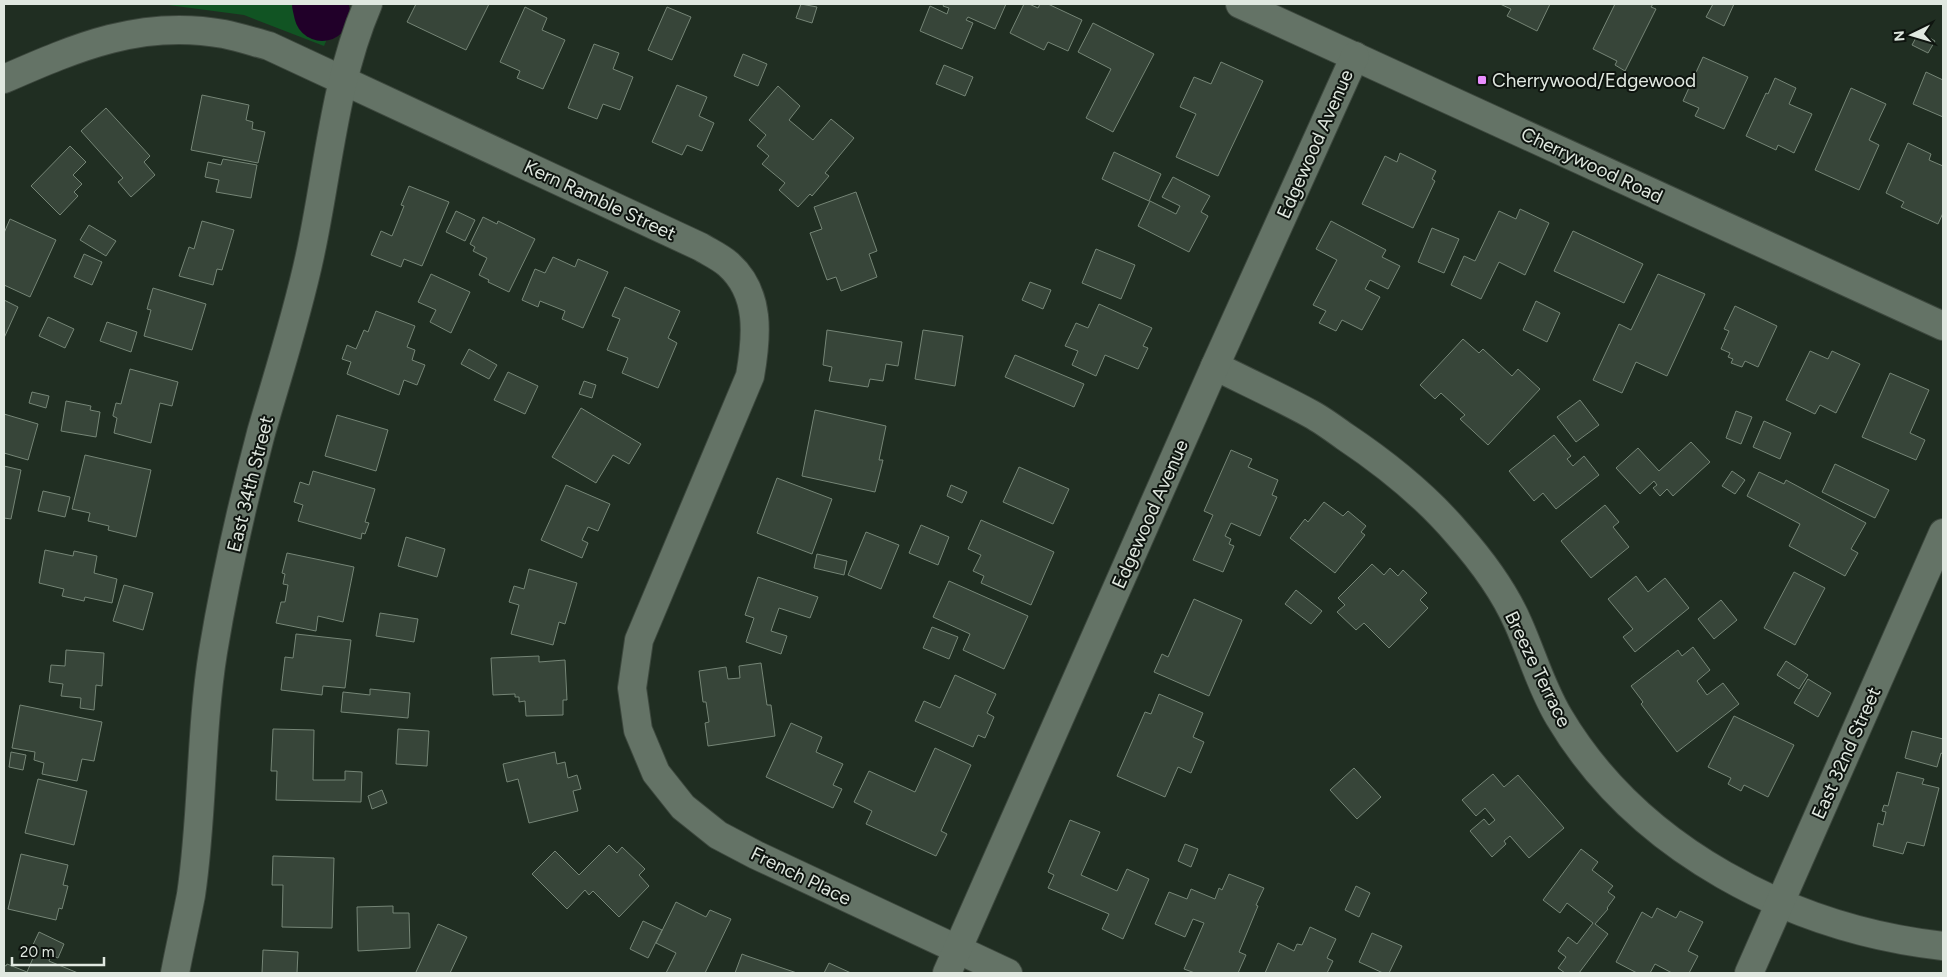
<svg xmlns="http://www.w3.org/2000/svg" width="1947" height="977" font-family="Figtree,sans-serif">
<rect width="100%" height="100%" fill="#202e22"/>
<!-- green -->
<polygon fill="#115423" points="169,4 342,4 324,46 244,15 168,5"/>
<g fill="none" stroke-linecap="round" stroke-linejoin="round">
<!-- river -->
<polyline stroke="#210029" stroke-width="56" points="320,4 322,13"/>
</g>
<!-- building -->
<g fill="#374539" stroke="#758576">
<polygon points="416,4 489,4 466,50 407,22"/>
<polygon points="801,4 817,7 812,23 796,18"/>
<polygon points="944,4 1006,4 995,29 968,17 966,20 973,23 962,49 920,31 930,6 947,14 949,8 943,6"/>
<polygon points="1024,4 1029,4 1038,8 1040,4 1048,4 1082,20 1068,51 1048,42 1044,50 1010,33"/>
<polygon points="1500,4 1550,4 1537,31 1507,16 1511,9"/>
<polygon points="1615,4 1653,4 1651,7 1656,9 1625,71 1615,65 1617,61 1593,49"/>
<polygon points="1713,4 1734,4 1724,26 1706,17"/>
<polygon points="525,7 547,18 542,30 565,40 543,89 517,78 520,71 500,62"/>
<polygon points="667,7 691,17 672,60 648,50"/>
<polygon points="1093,23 1154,54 1113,132 1086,118 1111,69 1078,52"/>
<polygon points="1919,32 1935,41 1928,53 1912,45"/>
<polygon points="594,44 619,53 613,69 633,77 620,110 603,104 597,119 568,108"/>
<polygon points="743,54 767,64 758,86 734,76"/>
<polygon points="1703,57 1748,77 1724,129 1695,116 1699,108 1683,101"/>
<polygon points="1221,62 1263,81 1218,176 1176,157 1196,114 1180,107 1194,77 1211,84"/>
<polygon points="944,65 973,77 965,96 936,84"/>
<polygon points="1926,72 1943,80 1943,117 1913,104"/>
<polygon points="1775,78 1796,88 1789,104 1812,114 1794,153 1778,145 1776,150 1746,136 1766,93 1768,94"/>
<polygon points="677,85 707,97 699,116 714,123 702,151 687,145 682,155 652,142"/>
<polygon points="778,86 800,106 789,120 813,140 831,119 854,138 825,173 829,176 812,196 810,194 798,207 779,190 785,183 762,164 769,156 757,146 766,135 749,120"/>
<polygon points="1851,88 1886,104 1869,140 1879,145 1859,190 1815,170"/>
<polygon points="202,95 249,105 246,120 253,122 252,129 265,132 258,163 191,150"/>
<polygon points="106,108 150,156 144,162 155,175 131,197 118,182 123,178 81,131"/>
<polygon points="1908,143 1931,154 1929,160 1943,166 1943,213 1938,224 1901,207 1904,202 1886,193"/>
<polygon points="70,146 86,162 73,175 82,184 74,192 78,196 60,215 31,186"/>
<polygon points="1114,152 1161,174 1149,201 1102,179"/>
<polygon points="1400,153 1436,171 1432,179 1435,181 1413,228 1362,204 1385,156 1397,162"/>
<polygon points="223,159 257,165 251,198 216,192 219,180 205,177 208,162 221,165"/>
<polygon points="1173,177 1210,196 1201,212 1208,216 1189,252 1138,226 1150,201 1176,214 1180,206 1162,197"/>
<polygon points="409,186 449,202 422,266 404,259 401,267 371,255 381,231 392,236 404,206 401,205"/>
<polygon points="856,192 877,251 869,254 877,277 841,291 836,277 827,280 810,233 822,229 814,207"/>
<polygon points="1520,209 1549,223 1525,275 1499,262 1481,299 1451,285 1464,256 1475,261 1499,211 1516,219"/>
<polygon points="456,211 475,220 465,241 446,232"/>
<polygon points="483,217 497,224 498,221 535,239 509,292 488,282 489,280 479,275 487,258 473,251 475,247 470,244"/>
<polygon points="10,219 56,240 30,297 4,285 4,233"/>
<polygon points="202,221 234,230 222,270 217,269 213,285 179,276 189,247 194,249"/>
<polygon points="1331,221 1386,250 1382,257 1400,266 1388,289 1370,280 1365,289 1380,297 1362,330 1342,320 1336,331 1319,323 1326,311 1313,305 1337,260 1316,249"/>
<polygon points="89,225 116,241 106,256 80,240"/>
<polygon points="1432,228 1459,239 1444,273 1418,262"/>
<polygon points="1573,231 1643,264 1624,303 1554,271"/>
<polygon points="1096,249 1135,265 1121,299 1082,283"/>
<polygon points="84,254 102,262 92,285 74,277"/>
<polygon points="553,257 575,267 578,259 608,272 583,328 562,319 565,311 540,301 538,307 522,300 535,269 545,273"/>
<polygon points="431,274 470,292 451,333 430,322 436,310 418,302"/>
<polygon points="1658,274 1705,294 1667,376 1636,362 1622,393 1593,380 1619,324 1631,330"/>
<polygon points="1030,282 1051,290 1043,309 1022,300"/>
<polygon points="625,287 680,311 668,338 677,343 658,388 622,373 628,358 607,350 620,319 612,316"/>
<polygon points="153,288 206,304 192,350 144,336 151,310 147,309"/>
<polygon points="4,300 18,307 4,338"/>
<polygon points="1536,301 1560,313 1547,342 1523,330"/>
<polygon points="1099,304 1152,328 1143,346 1148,348 1138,369 1105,355 1096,376 1072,365 1078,351 1065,346 1076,323 1088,328"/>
<polygon points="1735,306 1777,326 1758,367 1745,361 1742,367 1731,363 1733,359 1728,357 1730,353 1721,349 1729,331 1724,329"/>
<polygon points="376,311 415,326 407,347 415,350 412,360 425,365 417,385 404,380 399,395 347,374 351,362 342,359 347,345 356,349 364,330 368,332"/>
<polygon points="48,317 74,329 65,348 39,336"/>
<polygon points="107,322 137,332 131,352 100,341"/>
<polygon points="827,330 902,342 898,366 886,364 883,381 870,379 868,387 829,381 832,367 823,365"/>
<polygon points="923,330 963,336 955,386 915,379"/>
<polygon points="1463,339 1479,353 1483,349 1512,376 1518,369 1540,389 1488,445 1460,419 1465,415 1441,393 1435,399 1420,385"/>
<polygon points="469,349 497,365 489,379 461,364"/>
<polygon points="1810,351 1828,359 1832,351 1860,364 1836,413 1820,405 1815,414 1786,400"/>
<polygon points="1015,355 1084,384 1074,407 1005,377"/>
<polygon points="130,369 178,382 172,406 160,403 151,443 114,433 117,418 113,416 113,415 116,403 121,404"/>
<polygon points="508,372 538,386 525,414 494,400"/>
<polygon points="1890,373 1929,390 1910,433 1925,440 1916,460 1862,437"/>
<polygon points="584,381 596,385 592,398 579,394"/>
<polygon points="32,392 49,396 46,408 29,403"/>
<polygon points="1580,400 1599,425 1576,442 1557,417"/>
<polygon points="66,401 91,406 90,410 100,412 96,437 61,431"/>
<polygon points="581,408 641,444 629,464 613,455 596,483 552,457"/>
<polygon points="815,410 886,426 879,460 883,460 875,492 802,476"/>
<polygon points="1736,411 1752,417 1741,444 1726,438"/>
<polygon points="4,414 38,424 28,460 4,453"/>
<polygon points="337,415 388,430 376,471 325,456"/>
<polygon points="1764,421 1791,433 1780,459 1753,447"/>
<polygon points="1554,435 1571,456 1567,459 1573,466 1584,456 1599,475 1556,509 1543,493 1534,501 1509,471"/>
<polygon points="1691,442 1710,462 1673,496 1667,489 1660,496 1653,488 1657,485 1654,481 1640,494 1616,468 1638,448 1659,471"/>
<polygon points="1231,450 1252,459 1248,467 1278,480 1272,495 1277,497 1260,536 1231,523 1225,536 1231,539 1229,544 1234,546 1223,572 1193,560 1213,515 1204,511"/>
<polygon points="85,455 151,470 136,537 108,530 109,526 88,521 90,513 72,509"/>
<polygon points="1835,464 1889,490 1875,518 1822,492"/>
<polygon points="4,466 21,470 11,519 4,518"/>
<polygon points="1019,467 1069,489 1053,524 1003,502"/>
<polygon points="313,471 375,489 365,522 369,523 365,534 362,533 361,539 298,521 303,505 294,502 300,482 309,485"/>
<polygon points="1732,471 1745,480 1735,494 1722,486"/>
<polygon points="1759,472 1784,484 1786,480 1866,523 1851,549 1858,553 1845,576 1789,546 1800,524 1747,496"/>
<polygon points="777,478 832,499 812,554 757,533"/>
<polygon points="566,485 610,504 598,531 588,527 582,540 588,543 582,558 541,540"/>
<polygon points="951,485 967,492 962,503 947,496"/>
<polygon points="43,491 70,497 65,517 38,511"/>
<polygon points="1324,502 1343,516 1348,511 1366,526 1361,532 1365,535 1335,573 1290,538 1305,519 1308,522"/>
<polygon points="1605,505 1619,522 1613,527 1629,547 1591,578 1561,541"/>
<polygon points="981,520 1054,552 1031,605 981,583 984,576 973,571 981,555 968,549"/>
<polygon points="921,525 949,537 938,565 909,553"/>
<polygon points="866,532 899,545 881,589 848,575"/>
<polygon points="406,537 445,549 437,577 398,566"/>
<polygon points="45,550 73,556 74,551 97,556 94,573 117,579 112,603 85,597 84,601 62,596 64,589 39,583"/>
<polygon points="287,553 354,567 343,622 318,616 316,631 276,623 281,602 285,602 288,585 283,584 285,574 282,573"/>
<polygon points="817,554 847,561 844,575 814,568"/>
<polygon points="1372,564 1384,575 1390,568 1398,576 1403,570 1427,593 1420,600 1428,608 1389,648 1364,623 1356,630 1337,612 1345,605 1338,598"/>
<polygon points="529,569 577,583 565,624 559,622 553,645 511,634 519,605 509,602 514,586 524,589"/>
<polygon points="1794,572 1825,588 1795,645 1764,628"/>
<polygon points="1636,576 1648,592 1665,578 1689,608 1635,652 1623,637 1633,629 1608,599"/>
<polygon points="758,577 818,597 810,618 779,608 771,631 787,636 781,654 746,642 754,618 745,615"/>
<polygon points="949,581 1028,616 1004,669 963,650 970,634 933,617"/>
<polygon points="124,585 153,593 143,630 113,621"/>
<polygon points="1296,590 1322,611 1311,624 1285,604"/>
<polygon points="1194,599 1242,620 1209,696 1154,672 1162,654 1168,657"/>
<polygon points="1721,600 1737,620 1714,639 1698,619"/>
<polygon points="380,613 418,619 414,642 376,636"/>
<polygon points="932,627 958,637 949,659 923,648"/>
<polygon points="296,634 351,640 345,688 323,686 322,695 281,690 285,657 293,658"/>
<polygon points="1693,647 1710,670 1697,681 1707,695 1723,683 1739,704 1677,752 1641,704 1643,702 1631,686 1678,650 1682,656"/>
<polygon points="66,650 104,653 102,686 96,685 94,710 80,708 81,698 61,696 63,684 49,682 51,665 65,666"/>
<polygon points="539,656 539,662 565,660 567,700 563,700 563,715 526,716 525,701 519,702 519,697 515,697 515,694 493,695 491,658"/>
<polygon points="1786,661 1808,675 1799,689 1777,675"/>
<polygon points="761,663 767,705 771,705 775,736 708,746 705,723 709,722 706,702 703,702 699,671 726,667 728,679 740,678 739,666"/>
<polygon points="955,675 996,694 987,713 994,717 985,738 978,735 973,747 915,721 924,701 940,708"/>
<polygon points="1808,679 1831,693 1818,717 1794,703"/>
<polygon points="370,689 410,693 408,718 341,712 343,692 370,695"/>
<polygon points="1159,694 1203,713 1193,737 1204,742 1191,773 1178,767 1165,797 1117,776 1145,712 1151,714"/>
<polygon points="20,705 102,722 94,761 82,759 77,781 42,774 44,763 34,760 35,752 12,748"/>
<polygon points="1734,716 1794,745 1768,797 1744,785 1741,791 1728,784 1731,778 1708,767"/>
<polygon points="791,723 822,737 816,752 843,764 833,785 842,789 833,808 766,777"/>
<polygon points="273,729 314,730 313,780 345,780 345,771 362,772 361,802 276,800 277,771 271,771"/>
<polygon points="398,729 429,731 427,766 396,764"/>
<polygon points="1912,731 1943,739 1943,754 1941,753 1937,767 1905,758"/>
<polygon points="935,748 971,765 941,831 947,834 936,856 866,824 872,811 854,802 869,771 915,792"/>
<polygon points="11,752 26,755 23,770 9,767"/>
<polygon points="555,752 557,764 565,762 568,778 577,775 581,789 573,791 578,811 529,823 518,779 507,782 503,764"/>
<polygon points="1354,768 1381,797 1357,819 1330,790"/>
<polygon points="1897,772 1924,779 1922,784 1939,788 1924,846 1907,842 1903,854 1873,846 1878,823 1883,825 1886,812 1882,811 1884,805 1888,806"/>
<polygon points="1493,774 1504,787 1518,775 1564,828 1529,858 1510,836 1504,841 1506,844 1492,857 1470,831 1484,819 1489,825 1495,820 1485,808 1476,816 1462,800"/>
<polygon points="38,779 87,791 74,845 25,833"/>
<polygon points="382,790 387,803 372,809 368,796"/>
<polygon points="1070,820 1100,832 1081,875 1117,891 1127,869 1149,879 1123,939 1102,929 1109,914 1048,888 1054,875 1048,872"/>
<polygon points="1185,844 1198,849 1191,867 1178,861"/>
<polygon points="609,845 617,853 622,847 645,869 639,875 649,886 619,917 593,891 589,895 585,890 567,909 532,874 555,851 579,875"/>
<polygon points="1581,849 1598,862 1592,870 1613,886 1608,892 1615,897 1607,908 1608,909 1595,924 1608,934 1579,973 1565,973 1558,968 1566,957 1558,951 1568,937 1577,944 1593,923 1567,903 1560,913 1543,900"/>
<polygon points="21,854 68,865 63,885 68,886 62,909 59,908 56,920 8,909"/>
<polygon points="273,856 334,858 332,928 282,927 283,885 272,885"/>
<polygon points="1229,874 1264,888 1256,905 1258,906 1239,952 1246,955 1238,973 1195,973 1184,969 1204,923 1193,919 1185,937 1155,924 1169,892 1187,899 1191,889 1215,899 1219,888 1222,890"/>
<polygon points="1356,886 1370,893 1359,917 1345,910"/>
<polygon points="676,902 706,917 710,910 731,919 705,973 666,973 676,953 656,943"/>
<polygon points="393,906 393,913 409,913 410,948 358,951 357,907"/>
<polygon points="1657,908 1676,918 1680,911 1703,922 1688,951 1698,956 1689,973 1672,973 1655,964 1650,973 1637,973 1616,962 1642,912 1652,918"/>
<polygon points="643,921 662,930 648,958 630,949"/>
<polygon points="438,924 467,937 450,973 417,973 416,972"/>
<polygon points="1310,927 1336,939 1327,958 1333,961 1327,973 1265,973 1278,943 1294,951 1297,944 1302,945"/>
<polygon points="39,932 64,944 58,958 51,955 49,961 78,973 4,973 4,965 6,966 7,964 27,972 36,951 31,949"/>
<polygon points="1372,933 1402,946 1389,973 1383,973 1359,962"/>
<polygon points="263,950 298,952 297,973 262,973"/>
<polygon points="742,954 747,956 797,973 735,973"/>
<polygon points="829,963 851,973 824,973"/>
</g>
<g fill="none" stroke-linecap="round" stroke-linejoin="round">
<!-- minor casing -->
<g stroke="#3d483e" stroke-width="30">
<g id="minor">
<polyline points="1240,4 1943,326"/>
<path d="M4,79c73,-32 138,-60 220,-45 15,3 30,8 45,12l432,201c8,5 19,10 27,17 33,29 29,72 22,112l-111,264 -7,48 6,42 18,43 27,34 35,28 38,20 252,118"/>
<path d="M1215,366c32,16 65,31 96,48 11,6 22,14 33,22 42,28 81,59 114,98 23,26 46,57 60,89 14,31 23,64 41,94 79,133 233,212 384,229"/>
<path d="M175,973c5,-26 11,-52 16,-78 12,-80 9,-162 22,-243 12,-73 29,-147 48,-219 17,-59 36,-117 49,-178 18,-83 24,-172 58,-251"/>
<polyline points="947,973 1215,366 1355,56"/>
<polyline points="1749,973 1943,533"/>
</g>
</g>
<!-- minor -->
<use href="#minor" stroke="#647366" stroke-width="28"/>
</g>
<!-- markers -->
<rect fill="#e98efe" stroke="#0e140f" stroke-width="2" x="1477" y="75" width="10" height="10" rx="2.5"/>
<g text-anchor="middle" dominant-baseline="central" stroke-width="4" stroke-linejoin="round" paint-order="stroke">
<!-- poi labels -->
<g font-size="19" fill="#e0e8e0" stroke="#0e140f" text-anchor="start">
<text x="1492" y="80">Cherrywood/Edgewood</text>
</g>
<!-- street labels -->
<g font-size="19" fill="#e0e8e0" stroke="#0e140f">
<text transform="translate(1315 144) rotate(-66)">Edgewood Avenue</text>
<text transform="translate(1592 165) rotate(25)">Cherrywood Road</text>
<text transform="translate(600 200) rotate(25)">Kern Ramble Street</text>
<text transform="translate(250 484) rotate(-76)">East 34th Street</text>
<text transform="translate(1150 514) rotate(-66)">Edgewood Avenue</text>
<text transform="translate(1538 669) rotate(64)">Breeze Terrace</text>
<text transform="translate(1846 753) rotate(-66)">East 32nd Street</text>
<text transform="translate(801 876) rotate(26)">French Place</text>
</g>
</g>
<!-- border -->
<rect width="1947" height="977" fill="none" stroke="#e0e8e0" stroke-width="10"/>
<!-- north arrow -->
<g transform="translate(1912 35) rotate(265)" stroke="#0e140f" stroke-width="4" paint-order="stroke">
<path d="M0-4L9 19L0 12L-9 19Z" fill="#e0e8e0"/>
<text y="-8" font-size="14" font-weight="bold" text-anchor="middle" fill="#e0e8e0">N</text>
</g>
<!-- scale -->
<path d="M12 957v8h92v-8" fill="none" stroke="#e0e8e0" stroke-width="2.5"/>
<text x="20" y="957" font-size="15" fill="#e0e8e0" stroke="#0e140f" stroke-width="4" paint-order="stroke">20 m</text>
</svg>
